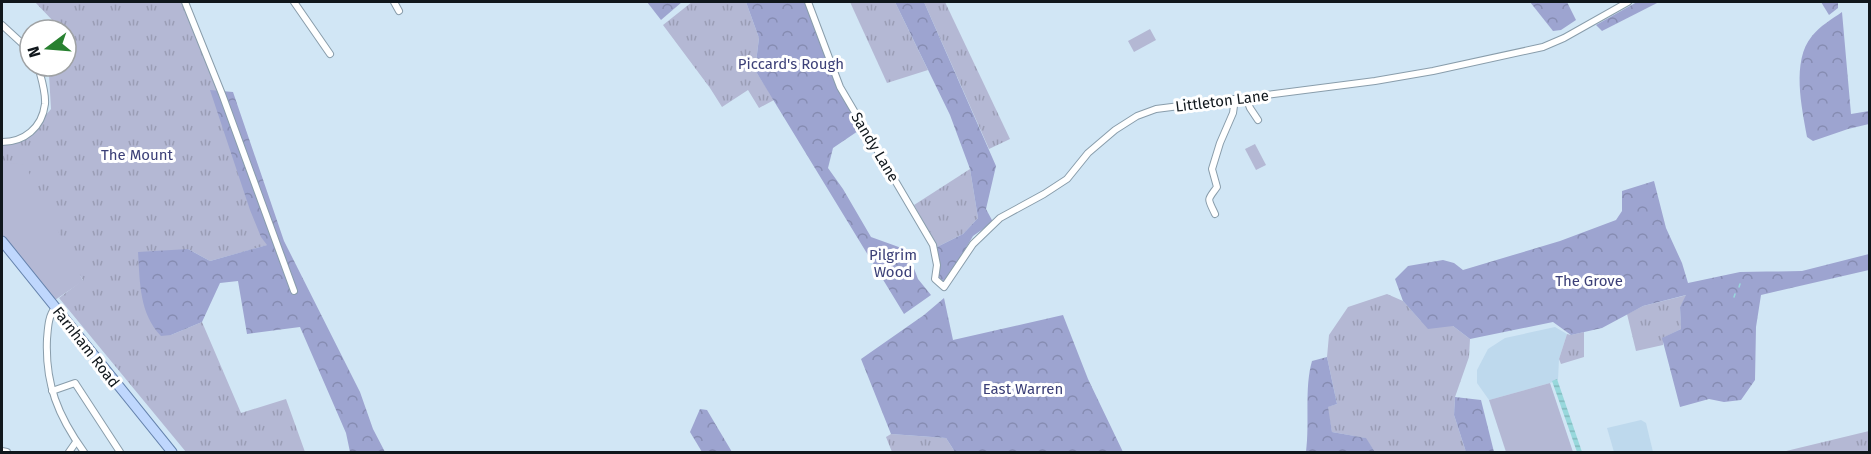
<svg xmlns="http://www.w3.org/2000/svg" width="1871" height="454" font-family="'Fira Sans',sans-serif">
<defs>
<pattern id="grass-tufts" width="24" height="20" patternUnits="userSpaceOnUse" patternTransform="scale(1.5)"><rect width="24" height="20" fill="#b4b8d4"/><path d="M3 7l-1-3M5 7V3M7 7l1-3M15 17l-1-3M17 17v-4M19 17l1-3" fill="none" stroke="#9a9db5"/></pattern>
<pattern id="forest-crowns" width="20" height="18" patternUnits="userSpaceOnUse" patternTransform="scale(1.5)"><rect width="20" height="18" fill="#9da4d0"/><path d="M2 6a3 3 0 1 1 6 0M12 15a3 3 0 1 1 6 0" fill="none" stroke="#868cb2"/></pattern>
<pattern id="water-rules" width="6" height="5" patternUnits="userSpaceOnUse" patternTransform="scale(1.5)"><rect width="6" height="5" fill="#98d8dc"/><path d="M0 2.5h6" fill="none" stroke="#82b9bc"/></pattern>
</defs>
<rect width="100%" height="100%" fill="#d1e6f5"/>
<!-- built -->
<g fill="#bed9ed">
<polygon points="1555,327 1567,334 1559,359 1558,380 1550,383 1489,400 1477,383 1477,370 1488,349 1505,338"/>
<polygon points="1641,420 1646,423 1653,452 1614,452 1607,428"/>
</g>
<!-- grass -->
<g fill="url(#grass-tufts)">
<polygon points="35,2 182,2 218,91 268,245 210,261 188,249 171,335 202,322 241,413 286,399 305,452 186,452 59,298 83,280 2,161 2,142 30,134 51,109 49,75 66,66 74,59 66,43 66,30 59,30 54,22"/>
<polygon points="692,2 746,2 759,38 755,70 774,100 759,108 748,90 722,107 710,88 663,25"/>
<polygon points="850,2 895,2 928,70 887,83"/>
<polygon points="924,2 945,2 1010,139 989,149"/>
<polygon points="970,169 978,218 963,234 937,247 914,205"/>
<polygon points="1387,294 1403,301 1421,321 1453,326 1470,339 1469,357 1455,397 1454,415 1466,452 1375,452 1365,438 1332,432 1327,407 1337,404 1327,357 1329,335 1348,307"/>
<polygon points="1687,295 1680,307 1681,329 1663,338 1663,345 1636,351 1627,314 1643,306"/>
<polygon points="1584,332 1584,357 1561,364 1559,359 1567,334 1571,335"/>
<polygon points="1869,431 1869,452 1782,452"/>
<polygon points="891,434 946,438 955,452 892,452 886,437"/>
</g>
<!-- forest -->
<g fill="url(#forest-crowns)">
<polygon points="647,2 682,2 661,20"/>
<polygon points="746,2 805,2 834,79 861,129 833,148 828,168 843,189 871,237 907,250 918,279 931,295 904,314 755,70 759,38"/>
<polygon points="895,2 924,2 996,166 986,209 993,222 973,236 945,284 939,279 937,247 963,234 978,218 970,169 950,115"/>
<polygon points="1530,2 1567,2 1576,20 1561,30 1553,31"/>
<polygon points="1637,2 1659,2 1602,31 1596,25"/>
<polygon points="1821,2 1838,2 1838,8 1829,15"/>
<path d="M1842,12l9,102 18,-3v13l-21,5 -35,12 -6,-4c-5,-29 -16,-76 5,-101 8,-10 20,-17 30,-24z"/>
<path d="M210,90l23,2 51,149 76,151 13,37 12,23h-35l-4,-19 -46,-106 -53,7 -9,-53 -18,2 -18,39 -31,13 -10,1c-22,-23 -21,-54 -23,-84l50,-3 22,12 57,-16 -6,-8 -11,-27z"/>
<polygon points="1654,181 1666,228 1682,263 1688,283 1740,272 1802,271 1869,254 1869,270 1761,295 1756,327 1755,380 1741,400 1724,402 1709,399 1680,407 1662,338 1681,329 1680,307 1686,295 1643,306 1602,328 1571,335 1553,322 1470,339 1453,326 1428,329 1403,301 1395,279 1408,266 1443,260 1454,263 1463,270 1560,241 1616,220 1622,211 1622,191"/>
<polygon points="944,298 953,340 1063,315 1088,379 1123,452 955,452 946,438 891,434 861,359 924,315"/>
<path d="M1327,357l10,47 -9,3 4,25 34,6 9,14h-69c4,-30 -2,-63 6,-91z"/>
<polygon points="1455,397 1481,400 1494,452 1466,452 1454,415"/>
<polygon points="700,409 707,410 732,452 702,452 690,432"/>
</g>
<!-- garden -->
<g fill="#b4b8d4">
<polygon points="1150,29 1156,40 1134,52 1128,41"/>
<polygon points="1255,144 1266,165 1256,170 1245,149"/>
<polygon points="2,161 3,162 25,165 83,281 52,302 2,238"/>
<polygon points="1550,383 1573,452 1506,452 1489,400"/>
</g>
<!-- water -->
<polygon fill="url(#water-rules)" points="1557,379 1582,452 1577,452 1552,381"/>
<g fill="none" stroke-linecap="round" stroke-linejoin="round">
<!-- stream -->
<g stroke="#98d8dc" stroke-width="1.5">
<polyline points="1739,287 1740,284"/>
<polyline points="1734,297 1735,294"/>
</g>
<!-- street casing -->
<g stroke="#899dab" stroke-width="8">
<g id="street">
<polyline points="185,2 222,94 294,291"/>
<polyline points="294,2 330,54"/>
<polyline points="394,2 399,11"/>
<polyline points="808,2 840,87 933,245 937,265 935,279 944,287 973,244 1000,218 1044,194 1067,179 1088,153 1115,130 1137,116 1156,109 1375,81 1433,71 1543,47 1564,38 1628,2"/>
<polyline points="2,25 26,47 30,54"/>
<polyline points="1246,98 1250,108 1258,120"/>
<path d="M2,142c22,0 40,-14 43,-38 1,-12 -4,-26 -7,-38"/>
<path d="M1215,214c-8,-17 -8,-13 2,-27l-5,-18 8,-26 13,-30 2,-14"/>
<path d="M55,308c-7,8 -7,21 -8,31 -2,45 11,77 37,113"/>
<polyline points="52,391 75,383 120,452"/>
<polyline points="2,451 7,452"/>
<polyline points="69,452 76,442"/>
</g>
</g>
<!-- primary casing -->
<g stroke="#6683ad" stroke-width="11">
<polyline id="primary" points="2,241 172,452"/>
</g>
<!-- street -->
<use href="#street" stroke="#fff" stroke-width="6"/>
<!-- primary -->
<use href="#primary" stroke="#bfd7fd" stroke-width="9"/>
</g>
<g text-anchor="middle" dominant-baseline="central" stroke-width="6" stroke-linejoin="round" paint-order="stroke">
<!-- park labels -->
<g font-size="15" fill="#3c4078" stroke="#fff">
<text x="791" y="64">Piccard's Rough</text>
<text x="137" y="155">The Mount</text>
<text x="893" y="255">Pilgrim<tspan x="893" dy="17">Wood</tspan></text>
<text x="1589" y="281">The Grove</text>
<text x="1023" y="389">East Warren</text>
</g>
<!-- street labels -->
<g font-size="15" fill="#10171c" stroke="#fff">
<text transform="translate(1222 101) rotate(-7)">Littleton Lane</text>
<text transform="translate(875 147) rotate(59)">Sandy Lane</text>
<text transform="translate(86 347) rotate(52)">Farnham Road</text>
</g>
</g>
<!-- border -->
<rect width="1871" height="454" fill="none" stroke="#10171c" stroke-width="6"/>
<!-- north arrow -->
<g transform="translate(48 48) rotate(254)"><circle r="28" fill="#ffffff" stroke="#9fa2a4" stroke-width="1.5"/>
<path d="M0-4.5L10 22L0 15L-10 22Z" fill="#288130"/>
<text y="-9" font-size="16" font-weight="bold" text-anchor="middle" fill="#10171c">N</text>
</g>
</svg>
